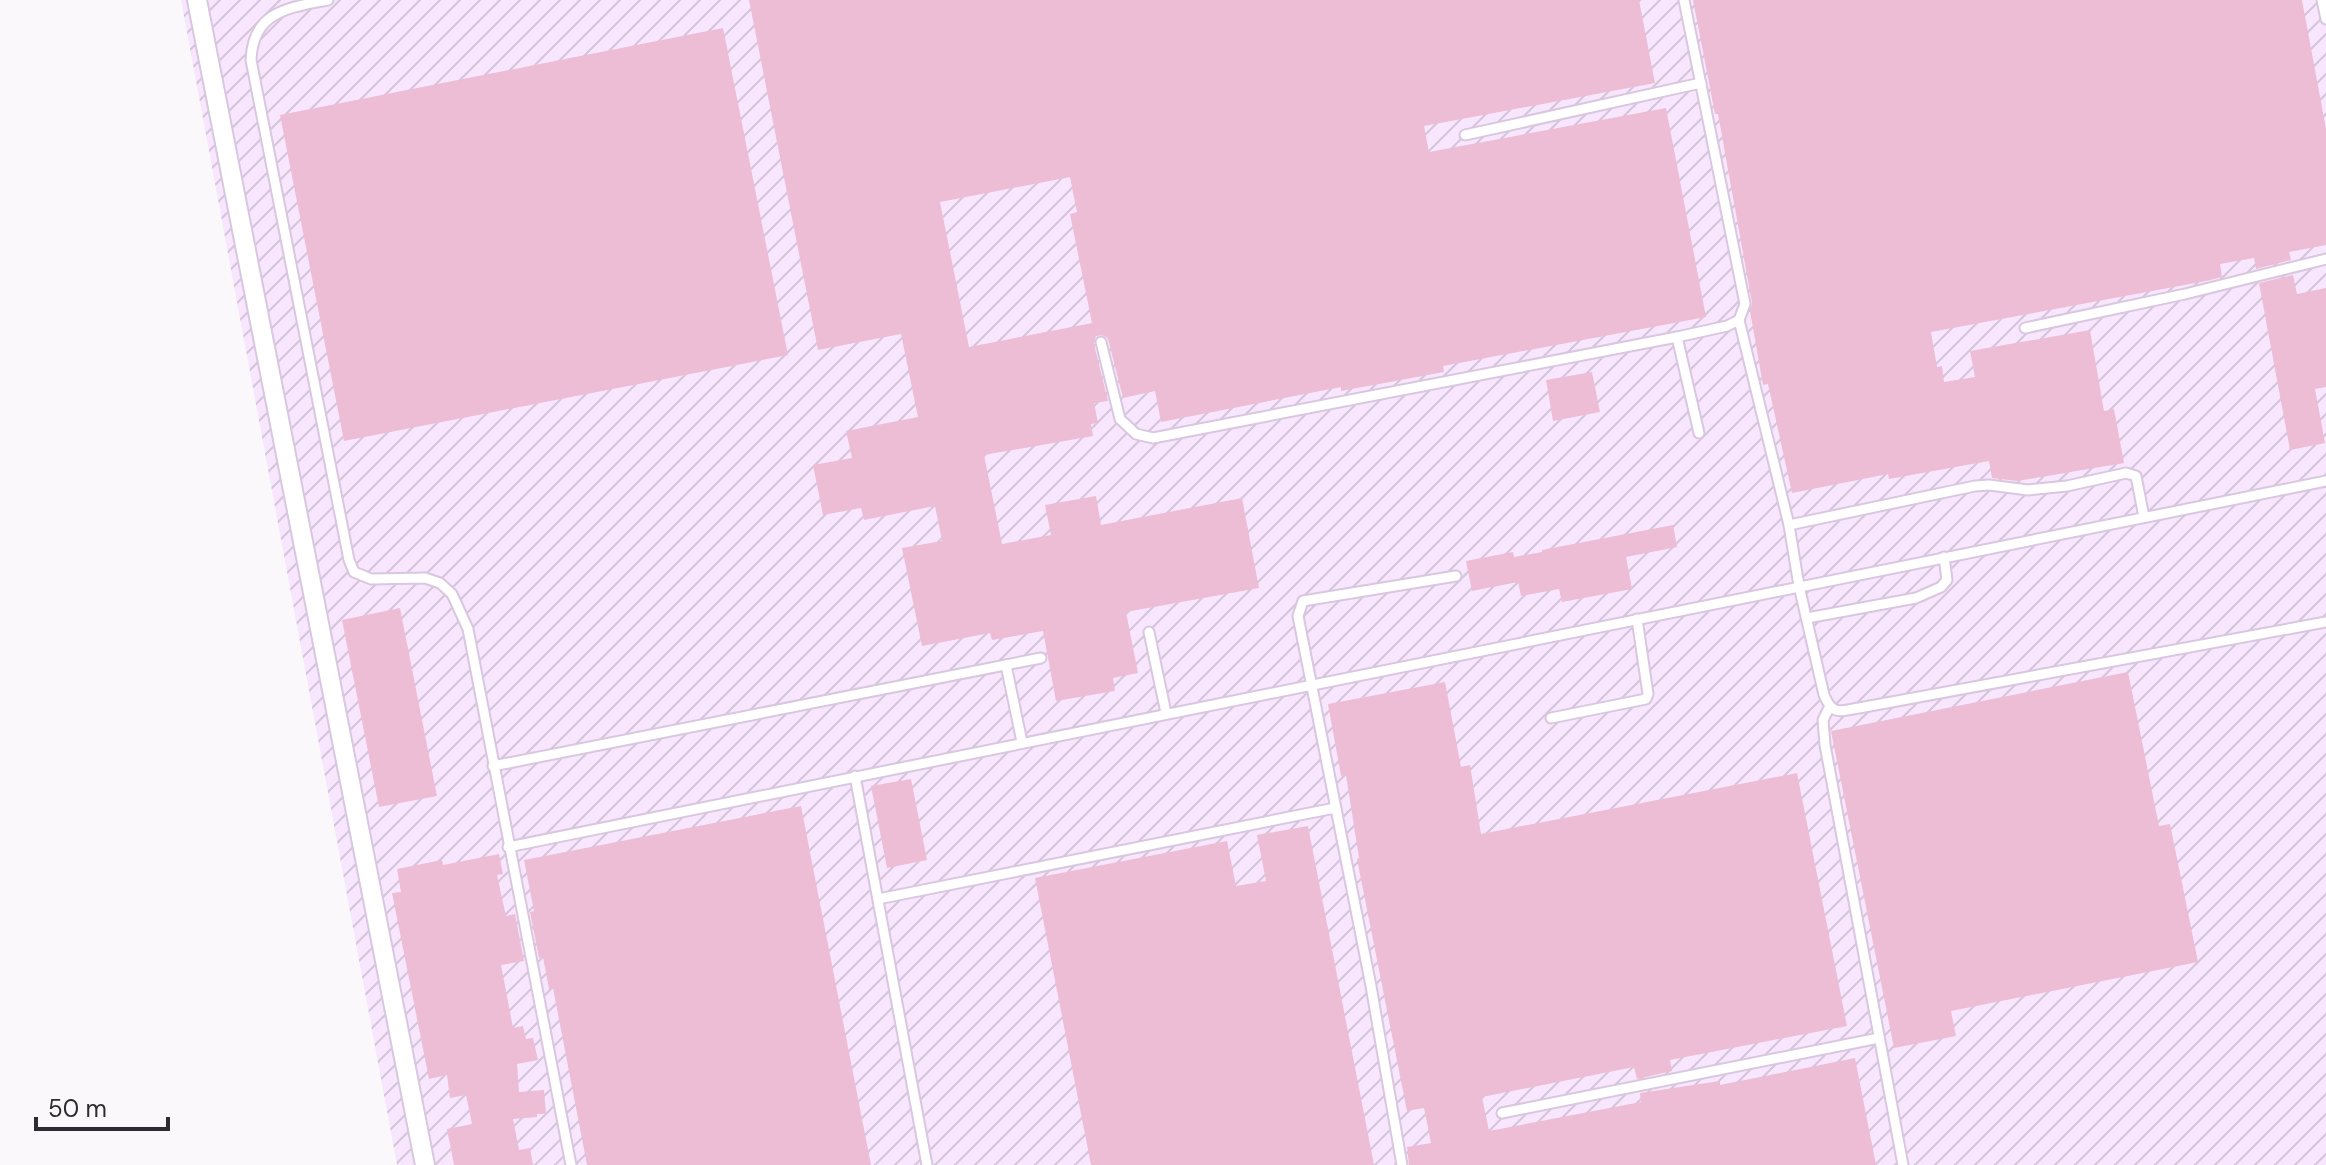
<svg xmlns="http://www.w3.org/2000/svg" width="2326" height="1165" font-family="'DM Sans',sans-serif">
<defs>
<pattern id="industrial-furrows" width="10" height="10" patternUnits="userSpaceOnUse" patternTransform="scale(2)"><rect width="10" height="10" fill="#f8e6fe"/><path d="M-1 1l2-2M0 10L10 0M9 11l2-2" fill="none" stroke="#d5c5da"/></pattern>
</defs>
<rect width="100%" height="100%" fill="#fbf8fc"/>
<!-- industrial -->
<polygon fill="url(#industrial-furrows)" points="181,0 2326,0 2326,1165 397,1165"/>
<!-- building -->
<g fill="#edbdd5" fill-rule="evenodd">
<path d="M749,0h890l16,83 -231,43 5,26 237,-44 40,209 -263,49 1,6 -103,19v-4l-180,35 -6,-31 -32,7 -15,-59 -4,-4 -8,1 -2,8 14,57 -14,2 4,20 -7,1 2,12 -109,19 18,89 49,-9 -6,-30 51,-9 5,29 141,-27 17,90 -133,24 12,61 -25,5 2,13 -59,10 -13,-70 -51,9 -2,-7 -68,13 -20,-98 40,-7 -7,-35 -71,14 -3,-12 -38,7 -10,-50 39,-7 -6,-27 72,-14 -17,-83 -83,16zM1070,177l7,35 -7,2 22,109 -123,24 -29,-145z"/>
<polygon points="1693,0 2302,0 2326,129 2326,245 2289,252 2291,260 2256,269 2254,258 2220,264 2222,277 2206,281 1931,332 1937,367 1942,366 1944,382 1975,377 1970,351 2090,330 2104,411 2114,409 2124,463 2017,481 1992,478 1989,461 1889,479 1888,474 1792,493 1768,384 1763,385 1750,311 1752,303 1718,114 1715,114"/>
<polygon points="723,28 788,355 344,441 280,115"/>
<polygon points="2293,275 2297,294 2326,288 2326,387 2315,389 2325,443 2290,450 2259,283"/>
<polygon points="1592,372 1600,412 1553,421 1546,380"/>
<polygon points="1673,525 1677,547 1626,557 1632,589 1562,602 1559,589 1521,596 1518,582 1472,591 1466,561 1513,552 1514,557 1542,552 1542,550"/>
<polygon points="400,608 437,796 379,807 342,620"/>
<polygon points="2128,672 2159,826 2170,824 2198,962 1951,1011 1956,1036 1894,1048 1831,731"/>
<polygon points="1445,682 1461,767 1470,765 1481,834 1797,773 1847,1026 1670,1060 1672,1071 1637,1079 1634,1067 1482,1097 1489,1131 1641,1102 1640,1093 1720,1081 1720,1085 1855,1058 1876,1165 1409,1165 1407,1147 1431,1143 1424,1108 1407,1111 1357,859 1359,858 1346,775 1341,776 1328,704"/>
<polygon points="911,779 927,860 887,868 871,786"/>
<polygon points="801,806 871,1165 587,1165 553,988 549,989 543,957 539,958 530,912 534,911 524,860"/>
<polygon points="1308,826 1374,1165 1091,1165 1035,878 1227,841 1236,886 1266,881 1257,835"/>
<polygon points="499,854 503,874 497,875 506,916 515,914 524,961 501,965 513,1028 523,1026 526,1039 533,1038 538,1060 517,1064 519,1092 544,1090 546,1114 537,1114 537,1117 513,1119 519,1150 530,1148 533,1165 454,1165 447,1129 472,1124 466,1095 450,1098 447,1075 429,1079 392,893 401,892 397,869 442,860 443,865"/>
</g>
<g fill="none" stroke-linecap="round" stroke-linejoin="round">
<!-- service casing -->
<g stroke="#d8c7de" stroke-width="13">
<g id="service">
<path d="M328,0c-40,8 -75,11 -77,60l98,500 5,12 17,7 54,-1 15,5 12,11 16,35 103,536"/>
<polyline points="2322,0 2326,19"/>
<polyline points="1465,135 1701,83"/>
<path d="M1739,320l50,205 10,61 25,109c9,21 15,16 35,13l467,-86"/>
<polyline points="2025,328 2185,294 2326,259"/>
<polyline points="1677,337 1699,433"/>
<polyline points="1101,342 1120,419 1136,434 1153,438 1677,337 1727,326 1739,320 1745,304 1684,0"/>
<polyline points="1789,525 1975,486 1989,485 2028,490 2067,486 2126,473 2136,476 2144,517"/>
<polyline points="1807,618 1916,598 1941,587 1947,580 1944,557"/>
<polyline points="1149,632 1166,713"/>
<polyline points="1006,665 1022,742"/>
<polyline points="1829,708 1823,720 1825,745 1903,1165"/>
<polyline points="1551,718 1646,699 1648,694 1637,619"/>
<polyline points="493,766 1041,658"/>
<polyline points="855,776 927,1165"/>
<polyline points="508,847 2326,481"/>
<polyline points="878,899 1335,808"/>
<polyline points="1502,1113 1879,1038"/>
<polyline points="1402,1165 1371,986 1298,616 1303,601 1456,576"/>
</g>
</g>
<!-- minor casing -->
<g stroke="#d8c7de" stroke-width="22">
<polyline id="minor" points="197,0 425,1165"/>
</g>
<!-- service -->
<use href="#service" stroke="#fff" stroke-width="9"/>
<!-- minor -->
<use href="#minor" stroke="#fff" stroke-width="18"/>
</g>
<!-- scale -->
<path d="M36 1117v12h132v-12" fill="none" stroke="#302a33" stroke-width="4"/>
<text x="48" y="1117" font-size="24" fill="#302a33" stroke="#fbf8fc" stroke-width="6" paint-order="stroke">50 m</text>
</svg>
